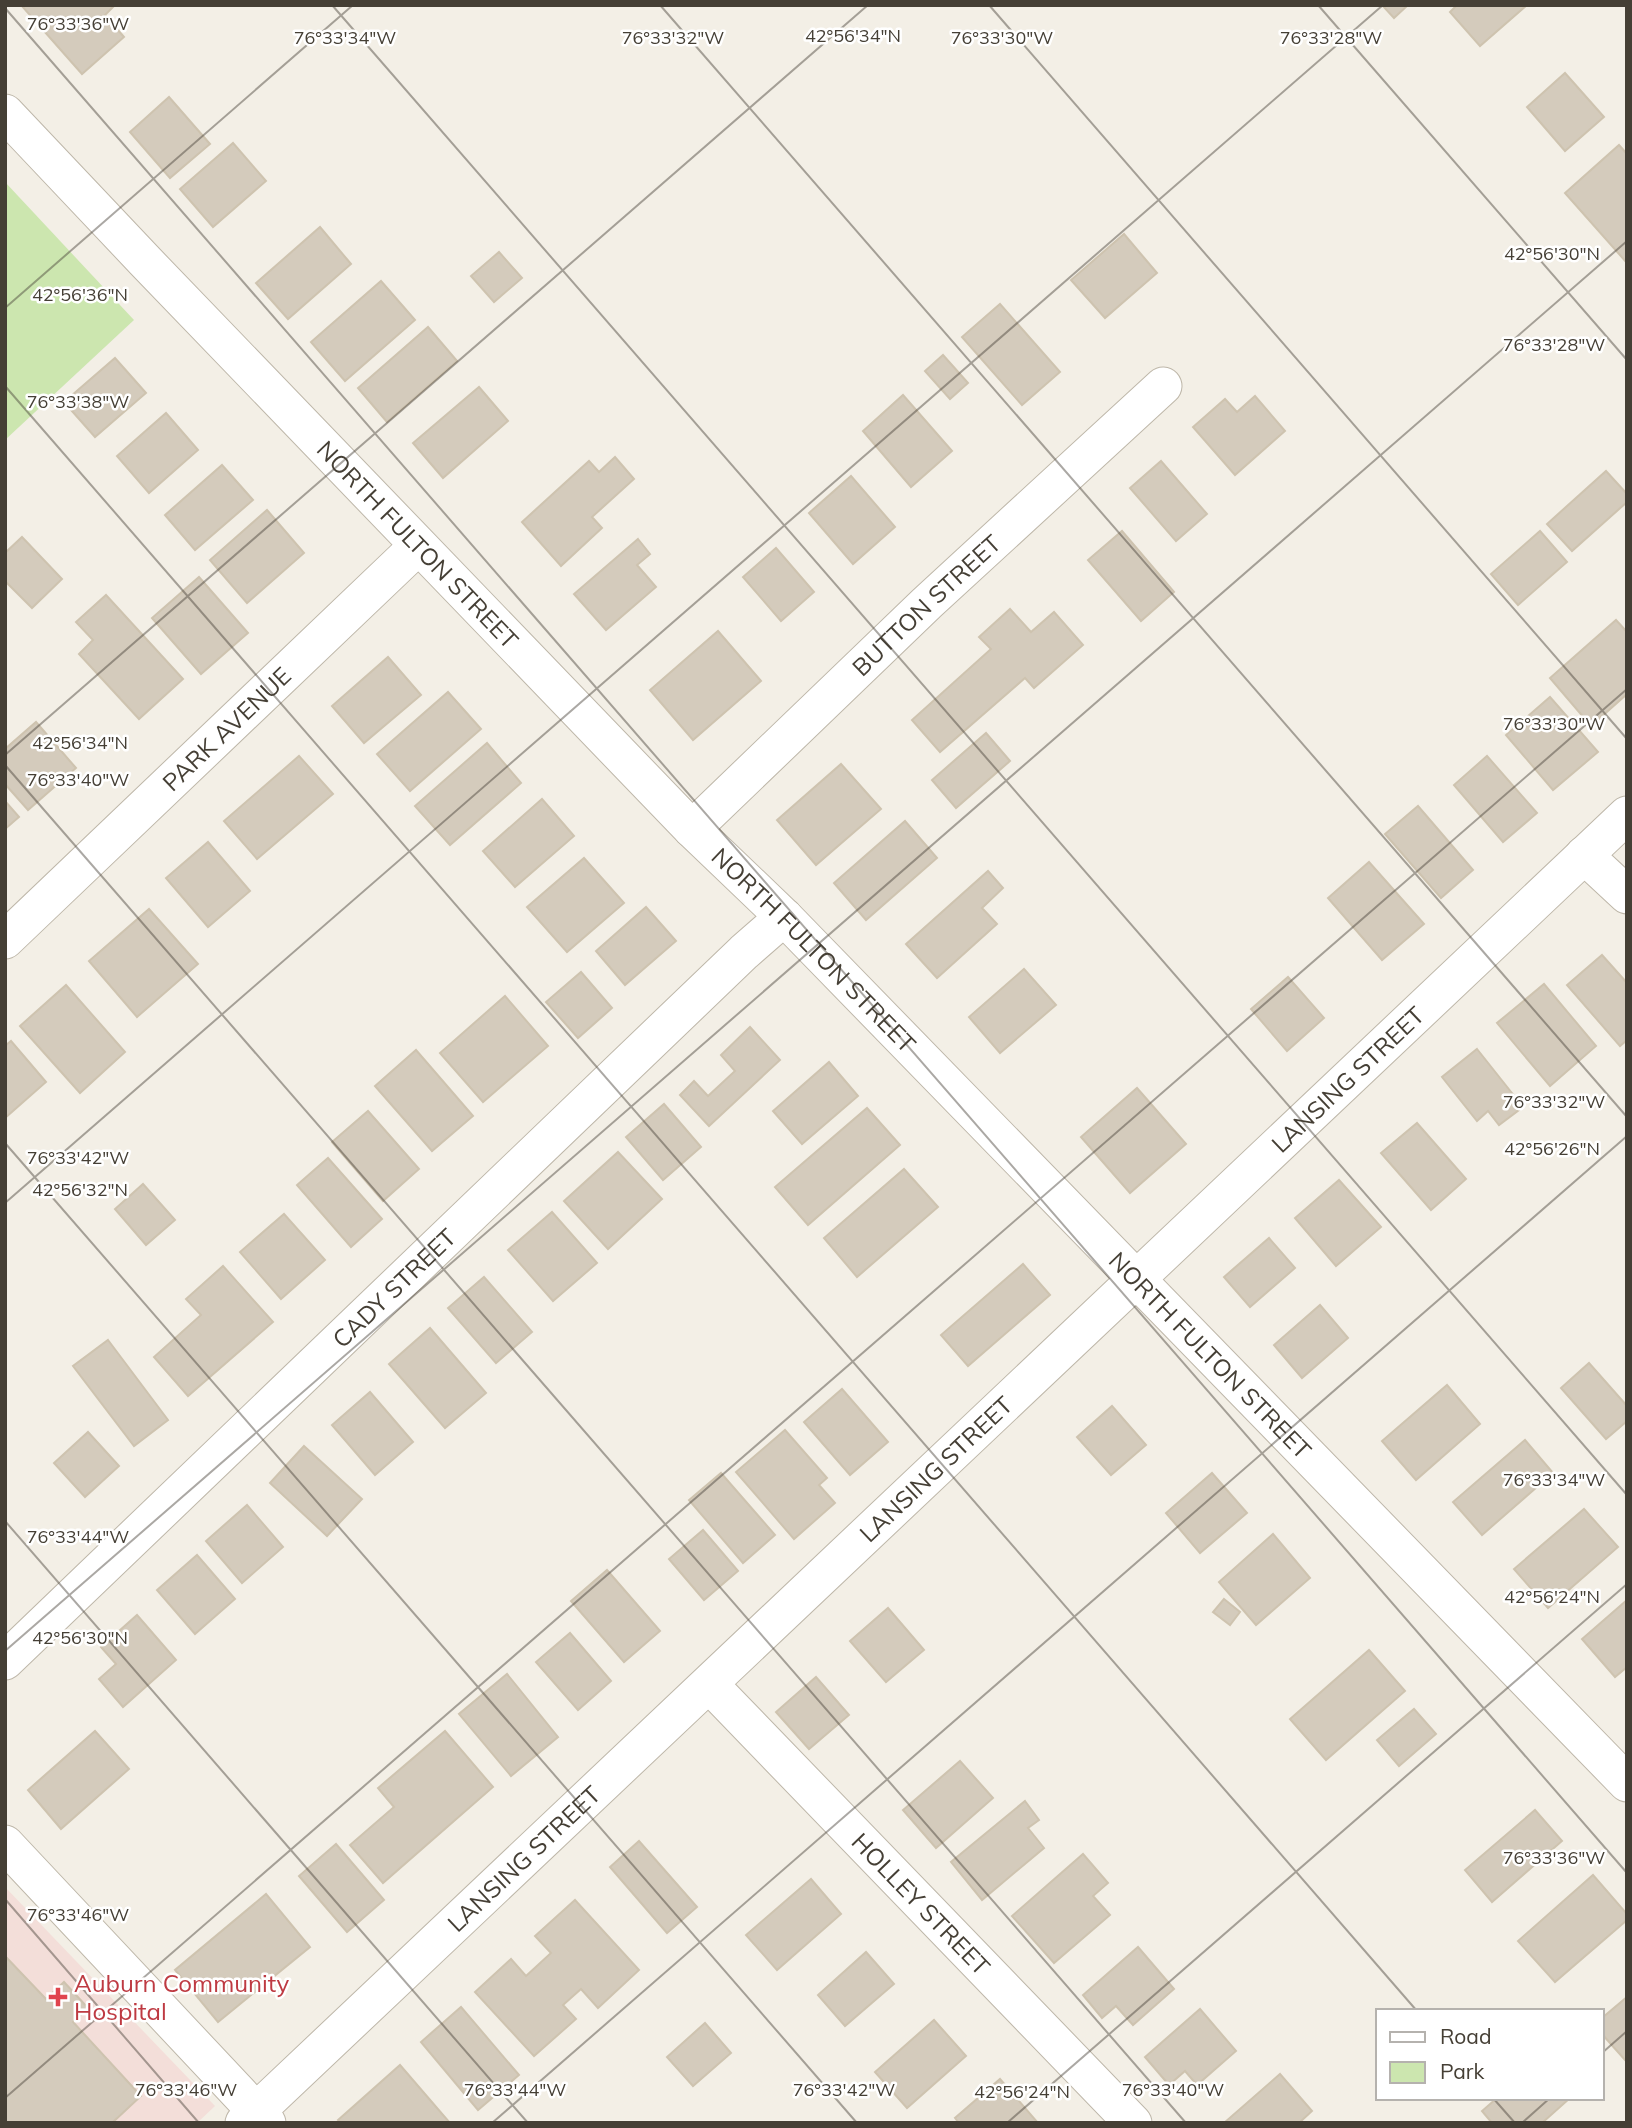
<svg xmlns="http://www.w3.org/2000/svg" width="1632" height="2128" font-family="Mulish,sans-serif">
<rect width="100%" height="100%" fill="#f3efe6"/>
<!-- medical -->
<polygon fill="#f3ded9" points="5,1887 215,2106 197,2123 5,2123"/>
<!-- green -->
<polygon fill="#cce6af" points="5,182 134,320 5,440"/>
<!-- building -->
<g fill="#d4cbbc" stroke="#cec3af" stroke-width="2">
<polygon points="21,5 115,5 105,15 124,37 82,74"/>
<polygon points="1382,5 1408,5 1394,18"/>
<polygon points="1457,5 1527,5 1480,46 1450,12"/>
<polygon points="1565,73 1604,117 1565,151 1527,107"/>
<polygon points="169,97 210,144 170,178 130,132"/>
<polygon points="233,143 266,181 213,227 180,189"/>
<polygon points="1619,145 1627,154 1627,263 1565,193"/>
<polygon points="320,227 351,264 288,319 256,283"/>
<polygon points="1124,234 1157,273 1105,318 1071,280"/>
<polygon points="499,252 522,278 494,302 471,276"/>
<polygon points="381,281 415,320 345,381 311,342"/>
<polygon points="1000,304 1060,372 1022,405 962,337"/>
<polygon points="428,327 457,361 387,422 358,388"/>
<polygon points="943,355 968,383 950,399 925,371"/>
<polygon points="115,358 146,393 95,437 64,402"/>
<polygon points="479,387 508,421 443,478 413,443"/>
<polygon points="903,395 952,451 911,487 863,431"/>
<polygon points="1255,396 1285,431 1235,475 1193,427 1225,399 1237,412"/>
<polygon points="166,413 198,450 149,493 117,456"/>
<polygon points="615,457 634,479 592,517 602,528 561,566 522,522 589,461 599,472"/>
<polygon points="1161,461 1207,514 1176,541 1130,488"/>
<polygon points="222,465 253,500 195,550 165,515"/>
<polygon points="1606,471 1627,494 1627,502 1572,551 1547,524"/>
<polygon points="851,476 895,527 853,564 809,513"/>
<polygon points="267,510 304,553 247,603 210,560"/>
<polygon points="1122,531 1174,592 1141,621 1088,560"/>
<polygon points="1540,531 1567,562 1518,605 1491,574"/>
<polygon points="22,537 62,579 32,608 5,581 5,553"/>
<polygon points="638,539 650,554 637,565 656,587 606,630 574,594"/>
<polygon points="776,548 814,592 781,621 743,577"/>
<polygon points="199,577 248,633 201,674 152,618"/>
<polygon points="106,595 183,679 139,719 79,654 93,640 76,622"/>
<polygon points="1010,609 1031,632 1054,612 1083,645 1034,688 1025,678 940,752 912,720 991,649 979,637"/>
<polygon points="1616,620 1627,632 1627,694 1591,726 1550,678"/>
<polygon points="718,631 761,681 693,740 650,690"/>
<polygon points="388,657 421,695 364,743 332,706"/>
<polygon points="448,692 481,729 410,791 377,754"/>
<polygon points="1550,697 1598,752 1553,790 1506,735"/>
<polygon points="36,722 76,768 28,810 5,784 5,749"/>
<polygon points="986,733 1010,761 956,808 932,780"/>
<polygon points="487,743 521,783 450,845 415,806"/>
<polygon points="299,756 333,794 257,859 224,821"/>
<polygon points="1487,756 1537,813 1503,842 1454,785"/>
<polygon points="841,764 881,809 816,865 777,820"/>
<polygon points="542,799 574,836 515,887 483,851"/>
<polygon points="5,801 19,817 5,829"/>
<polygon points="1418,806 1473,870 1441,898 1385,834"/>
<polygon points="905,821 937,858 866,920 834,883"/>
<polygon points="208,842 250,891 208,927 166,878"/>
<polygon points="584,858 624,903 567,952 527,907"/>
<polygon points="1369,862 1424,924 1382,960 1328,898"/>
<polygon points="988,871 1003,888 982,908 997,924 937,978 906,944"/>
<polygon points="646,907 676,941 625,985 596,951"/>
<polygon points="149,909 198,964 137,1017 89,961"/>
<polygon points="1602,955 1627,983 1627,1040 1620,1046 1567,985"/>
<polygon points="1024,969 1056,1005 1000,1053 969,1017"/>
<polygon points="581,972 612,1008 578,1038 546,1002"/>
<polygon points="1288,977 1324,1018 1287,1051 1251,1009"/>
<polygon points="1544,984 1596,1046 1550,1086 1497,1023"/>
<polygon points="66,985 125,1052 80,1093 20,1026"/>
<polygon points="505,996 548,1046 483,1102 440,1053"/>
<polygon points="750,1027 780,1060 709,1126 680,1095 694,1081 708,1096 735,1071 721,1055"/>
<polygon points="11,1041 46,1082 5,1118 5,1046"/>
<polygon points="1477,1049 1523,1107 1499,1125 1488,1111 1477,1121 1442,1077"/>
<polygon points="416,1050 473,1116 432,1151 375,1086"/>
<polygon points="829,1062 858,1096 802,1144 773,1111"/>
<polygon points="1137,1088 1186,1144 1130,1193 1081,1137"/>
<polygon points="664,1104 701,1147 663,1180 626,1137"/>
<polygon points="867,1108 900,1145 808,1225 775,1187"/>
<polygon points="368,1111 419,1169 383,1201 332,1142"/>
<polygon points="1417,1123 1466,1179 1431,1210 1381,1153"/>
<polygon points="618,1152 662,1199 608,1249 564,1201"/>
<polygon points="328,1158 382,1219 351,1247 297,1185"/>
<polygon points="904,1169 938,1207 857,1277 824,1238"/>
<polygon points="1339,1180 1381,1227 1336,1266 1295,1218"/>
<polygon points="143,1184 175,1220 146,1245 115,1209"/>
<polygon points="552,1212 597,1263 553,1301 508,1250"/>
<polygon points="284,1214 325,1260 281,1299 240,1252"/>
<polygon points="1269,1238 1295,1268 1250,1307 1224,1277"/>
<polygon points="1023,1264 1050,1295 968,1366 941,1335"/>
<polygon points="223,1266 273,1322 188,1396 154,1357 201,1315 186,1299"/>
<polygon points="484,1277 532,1332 496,1363 448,1308"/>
<polygon points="1320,1305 1348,1338 1302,1378 1274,1345"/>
<polygon points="430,1328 486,1393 445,1428 389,1364"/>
<polygon points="108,1340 168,1420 134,1446 73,1366"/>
<polygon points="1589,1363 1627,1406 1627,1421 1606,1439 1561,1388"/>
<polygon points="1447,1385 1480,1424 1416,1480 1382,1441"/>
<polygon points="842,1389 888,1442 850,1475 804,1422"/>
<polygon points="370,1392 413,1442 375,1475 332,1425"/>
<polygon points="1112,1406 1146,1445 1111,1475 1077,1437"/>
<polygon points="785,1430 827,1478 819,1485 835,1503 794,1539 736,1472"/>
<polygon points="88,1432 119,1466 85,1497 54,1463"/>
<polygon points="1525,1440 1553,1473 1482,1535 1453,1502"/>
<polygon points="304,1446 362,1499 327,1536 270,1483"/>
<polygon points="721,1473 775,1535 743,1563 689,1500"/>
<polygon points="1212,1473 1247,1513 1200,1553 1166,1513"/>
<polygon points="247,1505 283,1547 242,1583 206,1541"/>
<polygon points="1584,1509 1618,1547 1548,1608 1514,1569"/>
<polygon points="703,1530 738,1571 704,1600 669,1559"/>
<polygon points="1273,1534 1310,1578 1256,1625 1219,1582"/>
<polygon points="197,1555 235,1599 195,1634 157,1590"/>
<polygon points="607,1570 660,1631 624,1662 571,1601"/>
<polygon points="1224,1599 1240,1612 1230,1625 1213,1612"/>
<polygon points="1627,1600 1627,1667 1615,1677 1582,1639"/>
<polygon points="888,1608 924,1650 886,1682 850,1641"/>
<polygon points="137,1615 176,1660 123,1707 99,1679 116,1664 101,1647"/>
<polygon points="570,1633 611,1681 578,1710 536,1662"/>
<polygon points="1369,1650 1405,1691 1326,1760 1290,1719"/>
<polygon points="507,1674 558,1737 511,1776 459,1714"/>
<polygon points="816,1677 849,1715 809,1749 776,1712"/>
<polygon points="1414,1709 1436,1734 1399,1766 1377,1740"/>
<polygon points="95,1731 129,1769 61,1829 28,1790"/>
<polygon points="445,1731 493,1787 383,1883 350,1845 394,1807 378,1788"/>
<polygon points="960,1761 993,1798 936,1848 903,1810"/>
<polygon points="1025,1801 1039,1820 1028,1828 1044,1848 982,1900 951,1862"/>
<polygon points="1535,1810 1562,1841 1492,1902 1465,1870"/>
<polygon points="639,1841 697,1907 667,1933 610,1867"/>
<polygon points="336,1844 384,1900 347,1932 299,1876"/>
<polygon points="1083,1854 1108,1883 1093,1896 1110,1915 1054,1963 1012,1916"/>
<polygon points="1593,1875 1627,1914 1627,1920 1555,1982 1518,1941"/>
<polygon points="811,1879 841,1914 777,1970 746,1935"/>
<polygon points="266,1894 310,1947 218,2022 175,1970"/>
<polygon points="575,1900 639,1970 598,2008 581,1989 563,2005 576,2019 534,2056 475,1992 511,1959 526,1976 551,1953 535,1936"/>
<polygon points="1138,1947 1174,1989 1133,2025 1116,2006 1102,2018 1083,1995"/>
<polygon points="866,1952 894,1984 845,2026 818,1995"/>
<polygon points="5,1956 46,1999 64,1982 88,2008 73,2022 141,2096 112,2123 5,2123"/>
<polygon points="1627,1997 1627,2059 1625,2060 1602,2034 1602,2018"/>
<polygon points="461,2007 519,2075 478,2110 421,2042"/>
<polygon points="1200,2009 1236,2051 1197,2085 1185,2071 1169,2085 1145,2057"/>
<polygon points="934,2020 966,2056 907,2108 875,2072"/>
<polygon points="705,2023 731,2053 693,2086 667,2057"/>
<polygon points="400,2065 450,2123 341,2123 338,2120"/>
<polygon points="1280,2074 1312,2111 1299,2123 1224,2123"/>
<polygon points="1000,2079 1038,2123 959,2123 955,2118"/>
<polygon points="1497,2098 1570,2098 1542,2123 1492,2123 1482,2111"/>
</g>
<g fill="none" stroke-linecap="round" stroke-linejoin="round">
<!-- minor casing -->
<g stroke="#beb7a9" stroke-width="39">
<g id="minor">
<path id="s1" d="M5,113l140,148 547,568 92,88 843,866"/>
<path id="s2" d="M692,829l235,-226 236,-217"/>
<polyline points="1584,855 1627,895"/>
<path id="s3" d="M5,940l413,-394"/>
<path id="s4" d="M5,1661l739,-709 40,-35"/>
<path id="s5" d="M710,1685l423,438"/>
<polyline points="5,1844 267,2123"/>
<path id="s6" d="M244,2123l1383,-1308"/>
</g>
</g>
<!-- minor -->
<use href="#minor" stroke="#fff" stroke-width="37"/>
</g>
<!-- ticks -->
<path fill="none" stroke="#453f35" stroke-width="2" stroke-opacity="0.45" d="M332,5l1295,1490M660,5l967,1112M989,5l638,734M1318,5l309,355M5,8l1622,1865M5,308l348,-303M5,386l1412,1625M5,755l863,-750M5,765l1181,1358M5,1143l852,980M5,1203l1378,-1198M5,1521l523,602M5,1651l1622,-1410M5,1899l194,224M1602,2053l25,-22M5,2098l1622,-1409M1493,2098l22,25M492,2123l1135,-987M1007,2123l620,-539M1522,2123l28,-25"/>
<!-- markers -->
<path fill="#e0444e" stroke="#fff" stroke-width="2.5" d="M54.5 1986.5h7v7h7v7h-7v7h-7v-7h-7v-7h7z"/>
<g text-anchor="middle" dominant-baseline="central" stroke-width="5" stroke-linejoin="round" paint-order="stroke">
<!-- street labels -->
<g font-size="24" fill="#453f35" stroke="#fff">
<text stroke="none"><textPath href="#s1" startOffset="597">NORTH FULTON STREET</textPath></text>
<text stroke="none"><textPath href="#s2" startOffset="324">BUTTON STREET</textPath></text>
<text stroke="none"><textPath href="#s3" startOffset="306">PARK AVENUE</textPath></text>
<text stroke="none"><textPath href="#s1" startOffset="1164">NORTH FULTON STREET</textPath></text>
<text stroke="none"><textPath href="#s6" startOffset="1519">LANSING STREET</textPath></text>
<text stroke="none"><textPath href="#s4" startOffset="539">CADY STREET</textPath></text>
<text stroke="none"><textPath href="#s1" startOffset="1731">NORTH FULTON STREET</textPath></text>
<text stroke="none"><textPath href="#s6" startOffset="952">LANSING STREET</textPath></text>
<text stroke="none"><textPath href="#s6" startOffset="385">LANSING STREET</textPath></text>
<text stroke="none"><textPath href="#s5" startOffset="304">HOLLEY STREET</textPath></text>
</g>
<!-- health labels -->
<g font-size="24" fill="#be3a42" stroke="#fff" text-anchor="start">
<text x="74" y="1983">Auburn Community<tspan x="74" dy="28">Hospital</tspan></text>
</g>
</g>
<g font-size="18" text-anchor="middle" fill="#453f35" stroke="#fff" stroke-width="5" stroke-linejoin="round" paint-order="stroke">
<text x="78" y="30">76°33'36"W</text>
<text x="853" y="42">42°56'34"N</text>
<text x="345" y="44">76°33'34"W</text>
<text x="673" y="44">76°33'32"W</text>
<text x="1002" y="44">76°33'30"W</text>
<text x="1331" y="44">76°33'28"W</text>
<text x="1552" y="260">42°56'30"N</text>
<text x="80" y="301">42°56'36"N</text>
<text x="1554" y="351">76°33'28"W</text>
<text x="78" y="408">76°33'38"W</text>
<text x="1554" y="730">76°33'30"W</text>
<text x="80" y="749">42°56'34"N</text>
<text x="78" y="786">76°33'40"W</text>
<text x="1554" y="1108">76°33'32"W</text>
<text x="1552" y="1155">42°56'26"N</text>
<text x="78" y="1164">76°33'42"W</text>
<text x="80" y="1196">42°56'32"N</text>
<text x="1554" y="1486">76°33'34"W</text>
<text x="78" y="1543">76°33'44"W</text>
<text x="1552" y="1603">42°56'24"N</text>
<text x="80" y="1644">42°56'30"N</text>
<text x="1554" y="1864">76°33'36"W</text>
<text x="78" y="1921">76°33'46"W</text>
<text x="186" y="2096">76°33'46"W</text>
<text x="515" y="2096">76°33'44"W</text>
<text x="844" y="2096">76°33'42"W</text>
<text x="1173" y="2096">76°33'40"W</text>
<text x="1022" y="2098">42°56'24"N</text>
</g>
<!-- border -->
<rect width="1632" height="2128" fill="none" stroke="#453f35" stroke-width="14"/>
<!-- legend -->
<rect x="1376" y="2009" width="228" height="91" fill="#ffffff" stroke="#b5b2ae" stroke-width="2"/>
<rect x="1390" y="2032" width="35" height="10" fill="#ffffff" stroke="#b5b2ae" stroke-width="2"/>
<text x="1440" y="2044" font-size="21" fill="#453f35">Road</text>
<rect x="1390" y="2062" width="35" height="21" fill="#cce6af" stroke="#b5b2ae" stroke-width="2"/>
<text x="1440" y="2079" font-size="21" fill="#453f35">Park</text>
</svg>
